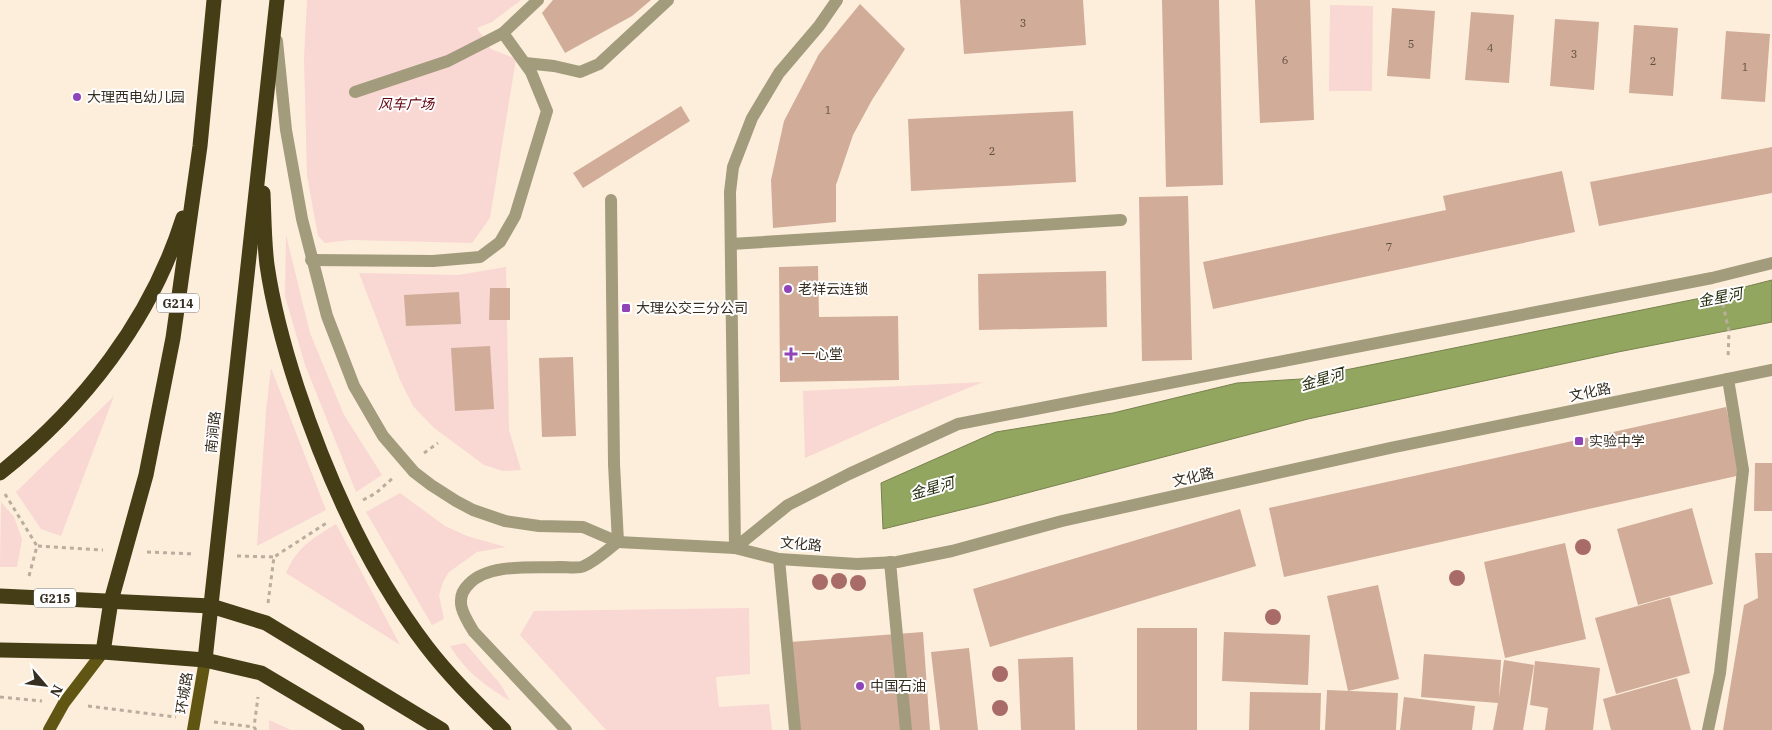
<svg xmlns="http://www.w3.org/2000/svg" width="1772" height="730" font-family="'IBM Plex Serif','Noto Sans SC',serif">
<rect width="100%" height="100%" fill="#fdeedc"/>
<!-- green -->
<g fill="#f9d7d3">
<polygon points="307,0 521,0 492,22 477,28 491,49 516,59 490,218 472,243 351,240 325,243 318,236 307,176 304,58"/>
<polygon points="1330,5 1373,6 1372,91 1329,91"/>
<polygon points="286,235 310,333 344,415 382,475 356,492 305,365 285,296"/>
<polygon points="506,267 509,430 521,470 503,471 484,465 433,427 413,406 400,380 359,273 458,275"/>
<polygon points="271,368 326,510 257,546 266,411"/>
<polygon points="983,382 895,418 805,458 803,391"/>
<polygon points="114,396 61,536 41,529 16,492"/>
<polygon points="400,493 445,526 467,536 506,547 477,552 449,572 443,582 439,595 444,619 432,625 366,512"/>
<polygon points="1,502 14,517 22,539 17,567 0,567"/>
<path d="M336,524l64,121 -114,-72c12,-27 26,-34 50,-49z"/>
<polygon points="749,608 750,674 716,677 719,707 769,704 772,730 606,730 520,635 534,611"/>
<path d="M465,643l36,42 9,16c-27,-17 -43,-28 -60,-55z"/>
<polygon points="269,720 291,730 269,730"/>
</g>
<!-- water -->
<polygon fill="#92a660" stroke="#77824d" points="1772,280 1772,322 1618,352 1308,419 985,504 883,529 881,483 996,432 1113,413 1237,383 1301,379 1701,298"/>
<!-- building -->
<g fill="#d0ac99">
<polygon points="553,0 651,0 632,16 565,53 542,13"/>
<polygon points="960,0 1083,0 1086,45 964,54"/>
<polygon points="1162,0 1219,0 1223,185 1166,187"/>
<polygon points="1255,0 1310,0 1314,120 1260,123"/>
<polygon points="860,4 905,49 872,100 853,135 836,185 836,222 773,228 771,180 784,121 819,54"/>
<polygon points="1392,8 1435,11 1430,79 1387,76"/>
<polygon points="1471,12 1514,15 1509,83 1465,80"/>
<polygon points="1555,19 1599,22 1594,90 1550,86"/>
<polygon points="1634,25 1678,28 1673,96 1629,93"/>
<polygon points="1726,31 1770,34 1765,102 1721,99"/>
<polygon points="681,106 690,121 583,188 573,173"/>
<polygon points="1073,111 1076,182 911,191 908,119"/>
<polygon points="1772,147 1772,193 1599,226 1590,182"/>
<polygon points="1562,171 1575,232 1213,309 1203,262 1446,210 1443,196"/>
<polygon points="1188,196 1192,360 1142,361 1139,197"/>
<polygon points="818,266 819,317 898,316 899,380 780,382 779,267"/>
<polygon points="1106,271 1107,327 979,330 978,274"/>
<polygon points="490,288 510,288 510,320 489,320"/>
<polygon points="459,292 461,324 406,326 404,295"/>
<polygon points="490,346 494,409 455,411 451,348"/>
<polygon points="573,357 576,436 542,437 539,358"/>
<polygon points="1726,407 1741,475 1284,577 1269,508"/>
<polygon points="1755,463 1772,463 1772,511 1754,511"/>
<polygon points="1692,508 1713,584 1638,605 1617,529"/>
<polygon points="1240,509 1256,566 990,647 973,589"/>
<polygon points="1565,543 1586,639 1505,658 1484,562"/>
<polygon points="1755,553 1772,553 1772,730 1723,730 1744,605 1758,598"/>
<polygon points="1378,585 1399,679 1348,691 1327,596"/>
<polygon points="1670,597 1690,673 1616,694 1595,618"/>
<rect x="1137" y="628" width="60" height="102"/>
<polygon points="923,632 930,730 796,730 790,642"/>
<polygon points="1224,632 1310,635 1308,685 1222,681"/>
<polygon points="969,648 978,730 940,730 931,652"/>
<polygon points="1424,654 1501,660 1499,698 1504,660 1534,665 1523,730 1493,730 1498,703 1421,697"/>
<polygon points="1073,657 1075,730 1021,730 1018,659"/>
<polygon points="1535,661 1600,668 1593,730 1545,730 1548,708 1530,705"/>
<polygon points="1677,678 1691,730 1611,730 1603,699"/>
<polygon points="1327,690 1398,693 1396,730 1325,730"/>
<polygon points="1250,692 1321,693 1320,730 1249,730"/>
<polygon points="1404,697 1475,706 1472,730 1400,730"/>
</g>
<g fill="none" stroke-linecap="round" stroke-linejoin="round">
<!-- path -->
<g stroke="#baad9d" stroke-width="3" stroke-dasharray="4 4" stroke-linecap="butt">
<polyline points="1721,296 1729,331 1728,359"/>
<polyline points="424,453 438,443"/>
<polyline points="5,494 37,546"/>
<polyline points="363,500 376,493 394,477"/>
<polyline points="147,552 195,554"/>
<polyline points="237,556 274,557"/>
<polyline points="29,576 37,546 103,550"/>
<polyline points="268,603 274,557 328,522"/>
<polyline points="0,697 42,701"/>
<polyline points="88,706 176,717"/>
<polyline points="214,722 254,727"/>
<polyline points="256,730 254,727 258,697"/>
</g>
<!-- minor -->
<g stroke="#a29b7c" stroke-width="12">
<polyline points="277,41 286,130 302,219 327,316 354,386 383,436 414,472 431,485 456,501 473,510 505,521 539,526 583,527 618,542 735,548 779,559 857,564 897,562 952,551 1062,521 1390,448 1772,370"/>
<polyline points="525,63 554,66 580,72 599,64 668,0"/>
<polyline points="355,92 448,61 503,33"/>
<polyline points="611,200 614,464 618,542"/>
<polyline points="731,244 1121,220"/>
<polyline points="311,260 433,261 480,257 500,242 515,216 547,111 531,72 503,33 538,0"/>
<polyline points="735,548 788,505 849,474 958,424 1712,278 1772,263"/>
<polyline points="735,548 730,192 733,167 752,118 779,73 819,26 837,0"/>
<polyline points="779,559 795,730"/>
<polyline points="890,562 906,730"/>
<path d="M566,730l-92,-98c-10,-16 -21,-33 -5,-48 19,-21 65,-16 92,-17 6,0 17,2 23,-1 12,-5 23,-16 34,-24"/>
<polyline points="1708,730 1720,673 1743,470 1728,379"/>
</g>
<!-- major -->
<g stroke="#615514" stroke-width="12">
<polyline points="49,730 64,703 103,652"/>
<polyline points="193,730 205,660"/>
</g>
<!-- highway -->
<g stroke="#453d15" stroke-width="15">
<path d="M263,193c1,24 1,48 4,72 6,41 17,82 30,122 30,91 71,183 130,260 23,30 50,56 77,83"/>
<path d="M0,473c83,-66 151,-153 183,-255"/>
<polyline points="0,596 211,606 266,623 442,730"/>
<polyline points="0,650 103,652 205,660 261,673 357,730"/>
<polyline points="103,652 111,601 146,475 173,338 200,146 214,0"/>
<polyline points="205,660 277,0"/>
</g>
</g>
<!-- trees -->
<g fill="#a86b68">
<circle cx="1583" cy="547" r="8"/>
<circle cx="1457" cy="578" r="8"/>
<circle cx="839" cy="581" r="8"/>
<circle cx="820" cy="582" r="8"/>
<circle cx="858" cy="583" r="8"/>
<circle cx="1273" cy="617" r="8"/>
<circle cx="1000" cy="674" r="8"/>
<circle cx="1000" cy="708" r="8"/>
</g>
<!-- markers -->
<g fill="#8f45b7" stroke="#fefefe" stroke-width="2">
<circle cx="77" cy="97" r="5"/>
<circle cx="788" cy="289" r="5"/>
<rect x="621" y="303" width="10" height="10" rx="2.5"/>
<path d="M788.5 346.5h5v5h5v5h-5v5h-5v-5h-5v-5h5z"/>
<rect x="1574" y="436" width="10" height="10" rx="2.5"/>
<circle cx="860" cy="686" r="5"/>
</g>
<g text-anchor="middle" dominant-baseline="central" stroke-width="4" stroke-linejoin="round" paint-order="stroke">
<!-- number labels -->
<g font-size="11" fill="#5d4e40">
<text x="1023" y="23">3</text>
<text x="1411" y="44">5</text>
<text x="1490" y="48">4</text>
<text x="1574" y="54">3</text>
<text x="1285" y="60">6</text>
<text x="1653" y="61">2</text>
<text x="1745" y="67">1</text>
<text x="828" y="110">1</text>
<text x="992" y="151">2</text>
<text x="1389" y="247">7</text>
</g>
<!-- shield labels -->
<g fill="#fefefe" stroke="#736c64" stroke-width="1">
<rect x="157" y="293.5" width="42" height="19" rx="4"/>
<rect x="34" y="588.5" width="42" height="19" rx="4"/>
</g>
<g font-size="12" font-weight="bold" fill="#372e22">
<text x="178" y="303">G214</text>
<text x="55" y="598">G215</text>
</g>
<!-- poi labels -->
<g font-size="14" fill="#372e22" stroke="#fefefe" text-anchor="start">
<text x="87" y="97">大理西电幼儿园</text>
<text x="798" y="289">老祥云连锁</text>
<text x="636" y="308">大理公交三分公司</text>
<text x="801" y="354">一心堂</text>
<text x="1589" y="441">实验中学</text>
<text x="870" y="686">中国石油</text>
</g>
<!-- park labels -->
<g font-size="14" font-style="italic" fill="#63000a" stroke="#fefefe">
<text x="406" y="104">风车广场</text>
</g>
<!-- street labels -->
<g font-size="14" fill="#372e22" stroke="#fefefe">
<text transform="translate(1590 392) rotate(-12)">文化路</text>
<text transform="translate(213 432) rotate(-84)">南涧路</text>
<text transform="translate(1193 477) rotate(-13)">文化路</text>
<text transform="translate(801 544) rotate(5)">文化路</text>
<text transform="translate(184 693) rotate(-81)">环城路</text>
</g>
<!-- water labels -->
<g font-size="15" font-style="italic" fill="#252d0e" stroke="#fefefe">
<text transform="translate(1720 297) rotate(-11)">金星河</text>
<text transform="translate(1322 379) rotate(-16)">金星河</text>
<text transform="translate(932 488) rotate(-16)">金星河</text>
</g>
</g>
<!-- north arrow -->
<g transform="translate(45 685) rotate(118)" stroke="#fefefe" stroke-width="4" paint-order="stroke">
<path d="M0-4L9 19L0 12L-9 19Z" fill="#372e22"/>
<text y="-8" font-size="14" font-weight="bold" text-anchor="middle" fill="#372e22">N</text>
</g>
</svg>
